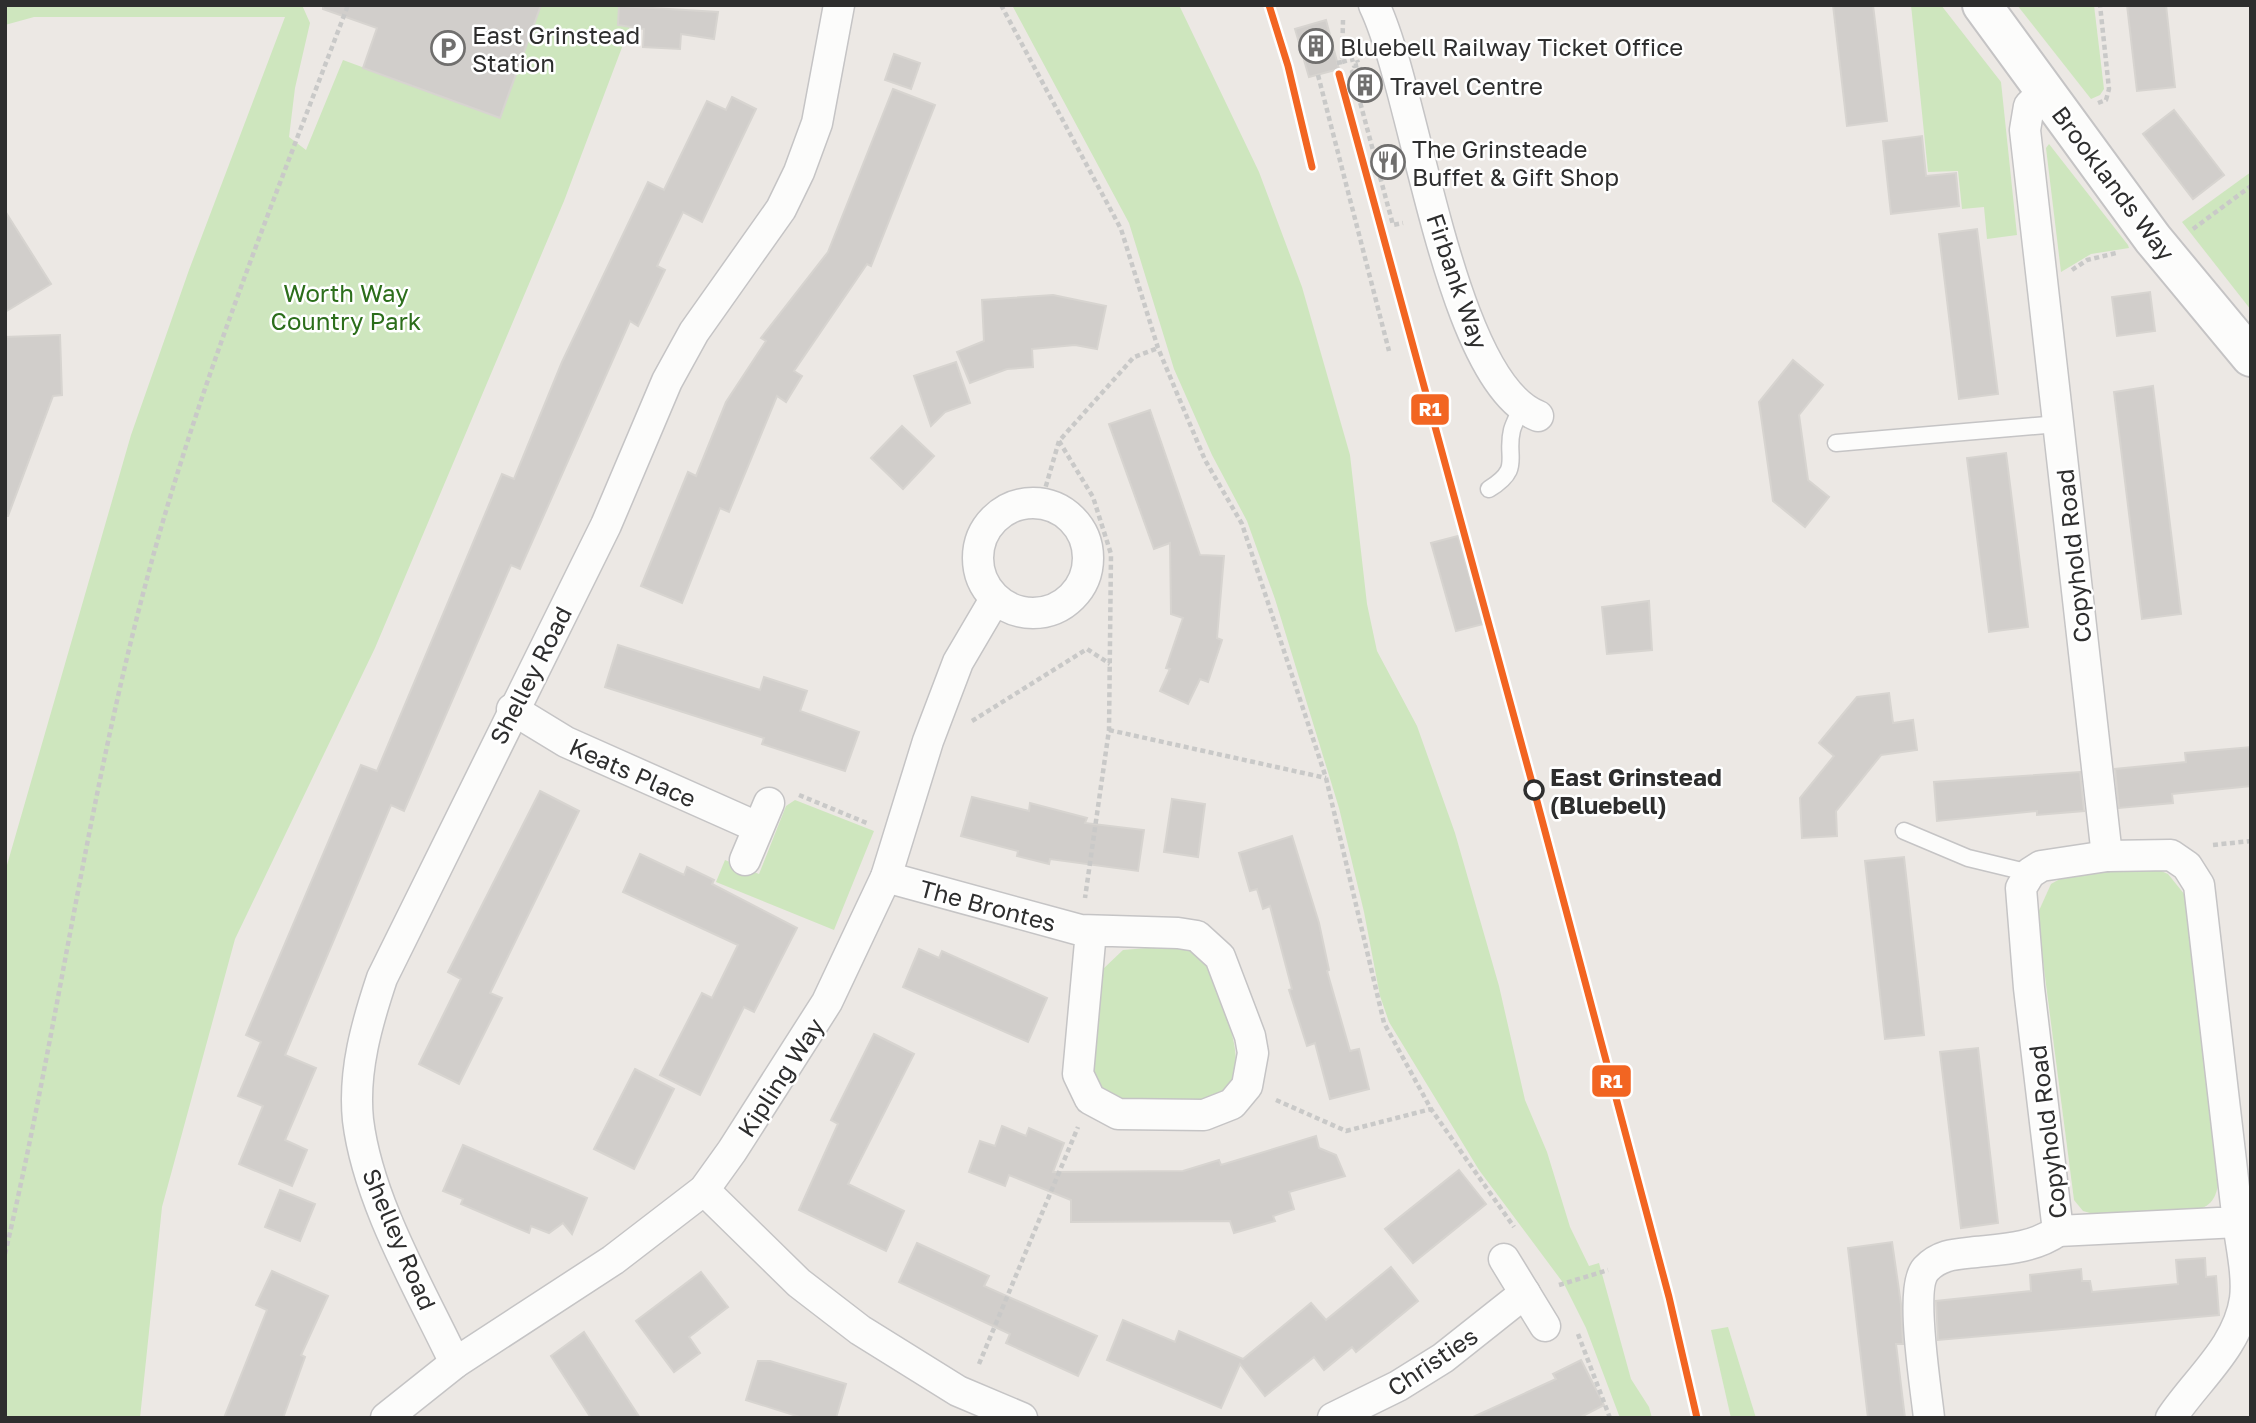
<svg xmlns="http://www.w3.org/2000/svg" width="2256" height="1423" font-family="'Golos Text',sans-serif">
<rect width="100%" height="100%" fill="#ece8e4"/>
<!-- green -->
<g fill="#cee6be">
<polygon points="5,5 302,5 310,23 295,88 289,137 306,150 343,60 500,118 541,5 638,5 564,201 375,648 235,939 162,1207 140,1418 5,1418 5,872 131,435 189,270 285,17 34,17 5,25"/>
<polygon points="1012,5 1179,5 1259,172 1302,287 1350,455 1367,604 1377,651 1417,726 1455,833 1499,986 1525,1100 1547,1152 1570,1227 1589,1266 1599,1263 1631,1379 1649,1407 1652,1418 1620,1418 1586,1328 1564,1284 1479,1170 1389,1022 1380,996 1364,912 1339,808 1275,599 1247,521 1212,455 1174,369 1129,223"/>
<polygon points="1911,5 1941,5 2001,82 2017,235 1987,239 1984,207 1962,209 1958,171 1928,172"/>
<polygon points="2017,5 2094,5 2104,89 2100,95 2091,99"/>
<polygon points="2049,144 2128,245 2129,248 2091,254 2061,272 2046,148"/>
<polygon points="2251,172 2251,310 2182,222"/>
<polygon points="795,800 874,831 834,930 716,882 725,860 759,874 786,806"/>
<path d="M2152,867l16,7 21,26 30,280c-3,18 -7,26 -25,31l-97,4 -14,-4 -9,-11 -37,-285 14,-31 16,-9z"/>
<path d="M1171,946c12,2 25,5 33,15 9,10 12,27 17,39 9,28 32,80 -8,97 -17,8 -40,4 -58,4 -37,0 -41,4 -64,-26l11,-105 21,-20z"/>
<polygon points="1728,1327 1756,1418 1731,1418 1711,1330"/>
</g>
<!-- building -->
<g fill="#d1cecb" stroke="#d7d4d0" stroke-width="2">
<polygon points="323,5 541,5 500,118 363,68 377,28 323,9"/>
<polygon points="1833,5 1873,5 1887,121 1847,126"/>
<polygon points="2127,5 2166,5 2175,87 2137,91"/>
<polygon points="619,6 718,12 714,39 681,34 680,49 643,47 644,29 618,25"/>
<polygon points="1326,20 1339,69 1309,77 1295,29"/>
<polygon points="894,54 920,63 911,89 885,80"/>
<polygon points="893,89 935,105 871,266 867,264 794,371 802,376 786,402 777,396 729,512 720,508 682,603 641,586 688,472 696,476 726,402 766,341 761,338 828,252"/>
<polygon points="732,97 756,109 702,222 683,212 657,266 665,270 638,326 630,321 520,569 511,565 404,811 391,805 285,1055 316,1068 285,1140 307,1150 292,1186 239,1164 263,1106 238,1096 261,1042 246,1035 361,765 377,771 502,474 514,479 562,362 648,182 664,190 707,101 726,110"/>
<polygon points="2174,110 2224,175 2193,199 2143,134"/>
<polygon points="1922,136 1926,176 1956,173 1959,206 1891,214 1883,141"/>
<polygon points="5,211 51,284 5,312"/>
<polygon points="1977,229 1998,394 1959,399 1939,234"/>
<polygon points="2150,292 2155,331 2117,336 2112,297"/>
<polygon points="1053,295 1106,306 1097,349 1075,345 1032,349 1033,367 1007,369 970,383 957,352 984,341 982,300"/>
<polygon points="60,335 62,395 53,396 8,516 5,516 5,337"/>
<polygon points="1793,360 1823,385 1799,415 1808,480 1829,497 1805,527 1773,501 1759,402"/>
<polygon points="956,362 970,403 945,412 931,426 914,376"/>
<polygon points="2153,386 2181,614 2142,619 2114,392"/>
<polygon points="1150,410 1200,555 1224,556 1217,638 1222,640 1208,682 1200,679 1188,704 1160,691 1170,669 1166,668 1183,618 1171,614 1170,543 1154,549 1109,424"/>
<polygon points="902,426 934,456 903,489 871,458"/>
<polygon points="2006,453 2028,627 1989,632 1967,458"/>
<polygon points="1458,536 1483,624 1456,631 1431,543"/>
<polygon points="1649,601 1652,650 1607,654 1602,607"/>
<polygon points="618,645 760,690 764,677 807,691 800,711 859,732 845,771 762,744 764,738 605,687"/>
<polygon points="1889,693 1893,723 1913,720 1917,750 1881,755 1836,811 1837,836 1802,838 1800,798 1834,756 1819,743 1857,697"/>
<polygon points="2251,747 2251,786 2172,794 2173,803 2119,808 2115,769 2186,762 2185,753"/>
<polygon points="2080,772 2084,811 2037,815 2037,811 1937,821 1934,782"/>
<polygon points="540,791 579,811 490,993 502,998 459,1084 419,1064 461,979 448,972"/>
<polygon points="972,797 1029,811 1030,803 1087,818 1085,823 1144,830 1138,871 1050,859 1049,864 1017,856 1018,851 961,836"/>
<polygon points="1172,799 1205,804 1198,857 1164,852"/>
<polygon points="1292,836 1319,923 1329,970 1327,971 1350,1051 1359,1049 1369,1089 1330,1099 1315,1043 1307,1046 1289,990 1292,989 1270,906 1263,909 1257,889 1250,891 1239,853"/>
<polygon points="640,854 684,875 687,867 714,880 712,884 797,928 754,1012 744,1007 700,1095 660,1075 702,993 712,998 738,945 623,892"/>
<polygon points="1904,857 1924,1035 1885,1039 1865,861"/>
<polygon points="919,949 939,958 942,951 1047,998 1028,1042 903,987"/>
<polygon points="874,1034 914,1054 848,1184 904,1211 886,1251 799,1210 838,1124 831,1120"/>
<polygon points="1978,1048 1998,1223 1961,1228 1940,1052"/>
<polygon points="635,1069 674,1089 634,1169 594,1149"/>
<polygon points="1002,1126 1026,1136 1029,1128 1064,1143 1053,1172 1183,1171 1219,1160 1221,1165 1316,1136 1319,1148 1336,1155 1345,1176 1289,1192 1294,1209 1273,1216 1275,1221 1234,1233 1230,1221 1071,1222 1071,1200 1009,1175 1005,1186 969,1172 980,1141 995,1146"/>
<polygon points="463,1145 587,1198 572,1234 563,1223 549,1233 531,1226 529,1233 461,1204 463,1199 443,1191"/>
<polygon points="1459,1170 1486,1204 1413,1263 1385,1229"/>
<polygon points="280,1190 315,1204 300,1241 265,1227"/>
<polygon points="1892,1242 1901,1304 1903,1344 1896,1344 1905,1418 1868,1418 1848,1248"/>
<polygon points="917,1243 989,1276 984,1286 1097,1336 1078,1376 1006,1343 1010,1334 899,1282"/>
<polygon points="2205,1258 2206,1277 2216,1276 2219,1315 1938,1340 1936,1301 2031,1291 2030,1275 2081,1269 2082,1281 2090,1281 2092,1292 2178,1284 2176,1260"/>
<polygon points="1391,1267 1418,1301 1356,1352 1352,1347 1324,1370 1314,1357 1265,1396 1240,1364 1221,1408 1107,1360 1123,1320 1175,1342 1179,1331 1243,1359 1311,1303 1326,1320"/>
<polygon points="272,1271 328,1296 301,1355 305,1357 283,1418 224,1418 267,1310 256,1305"/>
<polygon points="701,1272 728,1307 689,1337 700,1353 674,1372 636,1321"/>
<polygon points="584,1332 640,1418 591,1418 551,1356"/>
<polygon points="1581,1360 1604,1405 1579,1418 1471,1418 1556,1379 1553,1374"/>
<polygon points="758,1361 770,1361 846,1384 836,1418 803,1418 746,1400"/>
</g>
<g fill="none" stroke-linecap="round" stroke-linejoin="round">
<!-- lane casing -->
<g stroke="#c5c4c5" stroke-width="19">
<g id="lane">
<polyline points="1836,443 2058,424"/>
<path d="M1489,489c34,-21 16,-31 23,-59 2,-7 6,-14 9,-21"/>
<polyline points="1904,831 1968,858 2030,873"/>
</g>
</g>
<!-- street casing -->
<g stroke="#c5c4c5" stroke-width="33">
<g id="street">
<path d="M1374,5c43,89 74,375 164,411"/>
<polyline points="2044,91 2029,106 2025,130 2107,856"/>
<circle cx="1033" cy="558" r="55"/>
<polyline points="512,709 566,742 757,827"/>
<polygon points="2171,855 2187,866 2199,885 2238,1222 2058,1231 2029,988 2021,888 2030,873 2041,866 2107,856"/>
<polyline points="745,860 769,803"/>
<polyline points="886,877 1080,930 1178,933 1197,936 1220,957 1250,1036 1253,1053 1247,1086 1232,1104 1204,1115 1118,1114 1090,1099 1078,1074 1091,931"/>
<polyline points="704,1190 799,1283 860,1330 958,1391 1022,1418"/>
<polyline points="1504,1259 1545,1326"/>
<path d="M455,1363c-35,-74 -87,-161 -97,-243 -5,-49 9,-97 24,-142l224,-453 61,-144 27,-49 87,-123 18,-37 18,-49 22,-118"/>
<polyline points="386,1418 455,1363 613,1260 704,1190 732,1151 827,1002 886,877 928,741 958,662 995,599"/>
<polyline points="1333,1418 1398,1386 1443,1358 1525,1293"/>
<path d="M1929,1418c-3,-30 -20,-130 -3,-149 14,-15 31,-15 50,-17 29,-3 57,-4 82,-21"/>
<path d="M2171,1418c26,-39 67,-71 74,-119 3,-24 -4,-53 -7,-77"/>
</g>
</g>
<!-- secondary casing -->
<g stroke="#c5c4c5" stroke-width="42">
<polyline id="secondary" points="1982,5 2153,239 2251,357"/>
</g>
<!-- path -->
<g stroke="#c9c9c8" stroke-width="4.5" stroke-dasharray="5 3.5" stroke-linecap="butt">
<polyline points="1001,5 1121,229 1158,348 1205,460 1242,524 1326,778 1384,1023 1431,1109 1514,1227"/>
<polyline points="1342,62 1352,59 1354,66 1359,65 1357,60"/>
<polyline points="1337,63 1342,62 1343,20"/>
<polyline points="1362,69 1352,72 1393,225 1403,223"/>
<polyline points="1318,75 1389,351"/>
<polyline points="2098,103 2106,100 2109,89 2100,5"/>
<polyline points="2193,229 2251,186"/>
<polyline points="2072,270 2087,260 2116,253"/>
<polyline points="1059,441 1093,497 1111,554 1109,730 1085,898"/>
<polyline points="1041,503 1059,441 1134,357 1158,348"/>
<polyline points="972,721 1087,649 1110,664"/>
<polyline points="1109,730 1326,778"/>
<polyline points="799,795 869,824"/>
<polyline points="2213,845 2251,841"/>
<polyline points="1276,1100 1346,1131 1431,1109"/>
<path d="M5,1254c52,-220 81,-445 139,-664 52,-200 131,-392 204,-585"/>
<polyline points="1559,1285 1608,1270"/>
<polyline points="1578,1334 1610,1418"/>
<polyline points="979,1364 1078,1127"/>
</g>
<!-- lane -->
<use href="#lane" stroke="#fcfcfb" stroke-width="16"/>
<!-- street -->
<use href="#street" stroke="#fcfcfb" stroke-width="30"/>
<!-- secondary -->
<use href="#secondary" stroke="#fcfcfb" stroke-width="38"/>
<!-- rail-1 casing -->
<g stroke="#fff" stroke-width="12">
<g id="rail-1">
<polyline points="1269,5 1288,66 1312,167"/>
<polyline points="1339,74 1534,790 1669,1297 1697,1418"/>
</g>
</g>
<!-- rail-1 -->
<use href="#rail-1" stroke="#f26522" stroke-width="7"/>
</g>
<!-- icons -->
<defs>
<g id="building-ring" transform="scale(1.75)"><circle r="9.5" fill="#fff" stroke="#706f6e" stroke-width="1.5"/><path d="M-4-6H4V6H1V3H-1V6H-4ZM-2.5-4.3h1.7v1.8h-1.7ZM.8-4.3h1.7v1.8H.8ZM-2.5-1h1.7V.8h-1.7ZM.8-1h1.7V.8H.8Z" fill="#706f6e"/></g>
<g id="parking-ring" transform="scale(1.75)"><circle r="9.5" fill="#fff" stroke="#706f6e" stroke-width="1.5"/><path d="M-3.5-5.5H1a3.5 3.5 0 0 1 0 7H-1V5.5H-3.5ZM-1-3.4V-.6H.8a1.4 1.4 0 0 0 0-2.8Z" fill="#706f6e"/></g>
<g id="restaurant-ring" transform="scale(1.75)"><circle r="9.5" fill="#fff" stroke="#706f6e" stroke-width="1.5"/><path d="M-5-6h1v4h1v-4h1v4h1v-4h1v5L-1.5 .5V6h-2V.5L-5-1ZM5-6V6H3V1.5H1.5Q1.5-4 5-6Z" fill="#706f6e"/></g>
</defs>
<g fill-rule="evenodd">
<use href="#building-ring" x="1316" y="46"/>
<use href="#parking-ring" x="448" y="48"/>
<use href="#building-ring" x="1365" y="85"/>
<use href="#restaurant-ring" x="1388" y="162"/>
</g>
<!-- markers -->
<circle fill="#fff" stroke="#2e2e2e" stroke-width="3.5" cx="1534" cy="790" r="9"/>
<g text-anchor="middle" dominant-baseline="central" stroke-width="5" stroke-linejoin="round" paint-order="stroke">
<!-- poi labels -->
<g font-size="24" fill="#2e2e2e" stroke="#fff" text-anchor="start">
<text x="472" y="34">East Grinstead<tspan x="472" dy="28">Station</tspan></text>
<text x="1340" y="46">Bluebell Railway Ticket Office</text>
<text x="1390" y="85">Travel Centre</text>
<text x="1412" y="148">The Grinsteade<tspan x="1412" dy="28">Buffet &amp; Gift Shop</tspan></text>
</g>
<!-- street labels -->
<g font-size="24" fill="#2e2e2e" stroke="#fff">
<text transform="translate(2114 183) rotate(53)">Brooklands Way</text>
<text transform="translate(1458 281) rotate(71)">Firbank Way</text>
<text transform="translate(2073 556) rotate(-96)">Copyhold Road</text>
<text transform="translate(530 675) rotate(-63)">Shelley Road</text>
<text transform="translate(633 772) rotate(24)">Keats Place</text>
<text transform="translate(988 905) rotate(15)">The Brontes</text>
<text transform="translate(780 1077) rotate(-57)">Kipling Way</text>
<text transform="translate(2047 1132) rotate(-97)">Copyhold Road</text>
<text transform="translate(400 1239) rotate(67)">Shelley Road</text>
<text transform="translate(1432 1361) rotate(-34)">Christies</text>
</g>
<!-- park labels -->
<g font-size="24" fill="#2c6e1b" stroke="#fff">
<text x="346" y="292">Worth Way<tspan x="346" dy="28">Country Park</tspan></text>
</g>
<!-- stop labels -->
<g font-size="24" font-weight="bold" fill="#2e2e2e" stroke="#fff" text-anchor="start">
<text x="1550" y="776">East Grinstead<tspan x="1550" dy="28">(Bluebell)</tspan></text>
</g>
</g>
<g stroke="#fff" stroke-width="2.5">
<rect x="1410" y="393" width="40" height="33" rx="7" fill="#f26522"/>
<rect x="1591" y="1064" width="41" height="34" rx="7" fill="#f26522"/>
</g>
<g font-size="19" text-anchor="middle" font-weight="bold" fill="#fff">
<text x="1430" y="416">R1</text>
<text x="1611" y="1088">R1</text>
</g>
<!-- border -->
<rect width="2256" height="1423" fill="none" stroke="#2e2e2e" stroke-width="14"/>
</svg>
